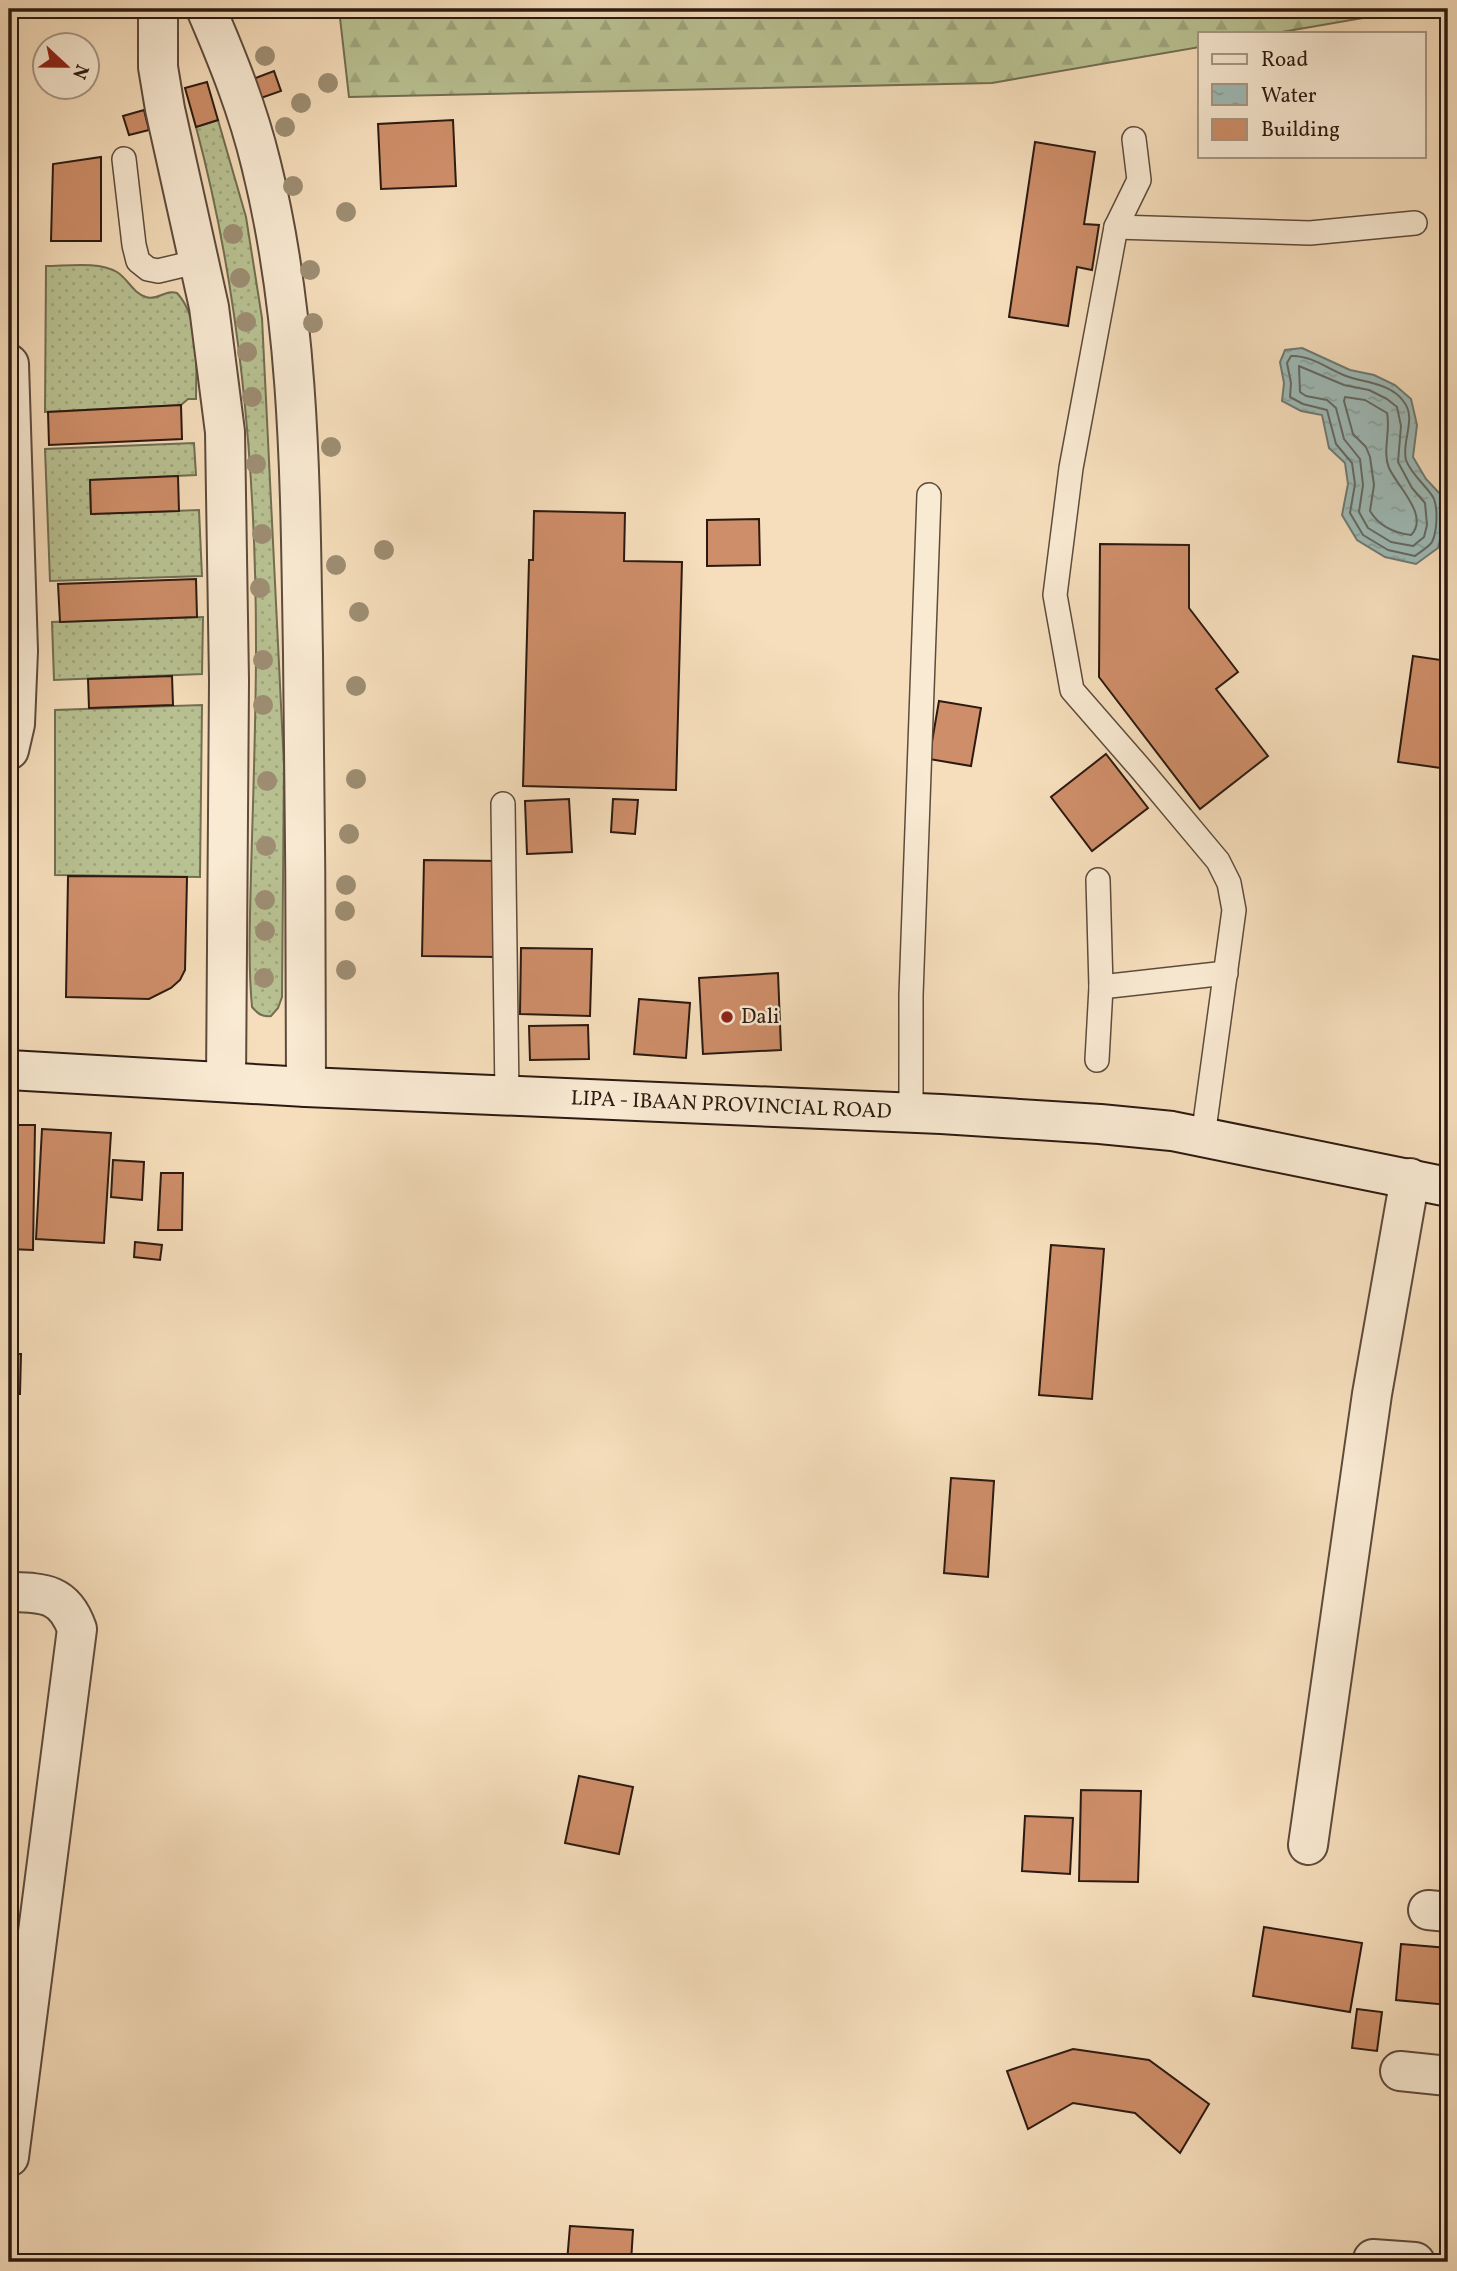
<svg xmlns="http://www.w3.org/2000/svg" width="1457" height="2271" font-family="Vollkorn,serif">
<defs>
<pattern id="grass-dots" width="8" height="8" patternUnits="userSpaceOnUse" patternTransform="scale(1.75)"><rect width="8" height="8" fill="#b9c293"/><path d="M2 2h.1M6 6h.1" fill="none" stroke="#9fa67e" stroke-width="1.8" stroke-linecap="round"/></pattern>
<pattern id="forest-firs" width="22" height="20" patternUnits="userSpaceOnUse" patternTransform="scale(1.75)"><rect width="22" height="20" fill="#b9c293"/><path d="M5 1l3.5 6h-7zM16 11l3.5 6h-7z" fill="#9fa67e"/></pattern>
<pattern id="water-ripples" width="26" height="14" patternUnits="userSpaceOnUse" patternTransform="scale(1.75)"><rect width="26" height="14" fill="#9ebbb7"/><path d="M2 4q2-2 4 0t4 0M15 11q2-2 4 0t4 0" fill="none" stroke="#88a09c"/></pattern>
</defs>
<rect width="100%" height="100%" fill="#f6debc"/>
<filter id="stains"><feTurbulence type="fractalNoise" baseFrequency=".00286" numOctaves="4"/><feColorMatrix values="0 0 0 0 .2 0 0 0 0 .09 0 0 0 0 .02 0 0 0 .5 -.17"/></filter>
<radialGradient id="worn" r=".72"><stop offset=".6" stop-color="#630" stop-opacity="0"/><stop offset="1" stop-color="#630" stop-opacity=".3"/></radialGradient>
<!-- grass -->
<g fill="url(#grass-dots)" stroke="#726e52" stroke-width="2">
<path d="M218,120l28,97 16,101 22,448 -2,231 -4,11 -7,8c-9,1 -13,-2 -19,-9 -4,-44 -2,-89 -1,-133 2,-76 5,-152 5,-228 0,-173 -15,-351 -60,-519z"/>
<path d="M46,266c21,0 52,-5 71,6 11,7 16,21 29,25 12,4 19,-8 31,-4 24,26 19,73 19,106h-8l-7,6 -136,7z"/>
<polygon points="194,443 196,475 90,480 91,514 199,510 202,576 50,581 45,449"/>
<polygon points="203,617 202,674 54,680 52,622"/>
<polygon points="202,705 200,877 55,875 55,710"/>
</g>
<!-- forest -->
<polygon fill="url(#forest-firs)" stroke="#726e52" stroke-width="2" points="339,9 1415,9 1276,33 1200,33 1200,47 992,83 349,97"/>
<!-- water -->
<polygon fill="url(#water-ripples)" stroke="#707b75" stroke-width="2" points="1302,348 1350,370 1374,375 1395,385 1411,399 1417,425 1413,457 1426,479 1441,495 1443,527 1438,548 1416,564 1385,557 1357,540 1342,515 1348,484 1345,463 1329,448 1322,415 1301,411 1282,401 1284,383 1280,362 1285,350"/>
<g fill="none" stroke-linecap="round" stroke-linejoin="round">
<!-- shore -->
<g stroke="#656a64" stroke-width="2">
<path d="M1291,356c20,-1 37,13 55,20 19,7 45,7 58,26 13,17 -3,40 2,58 5,15 24,29 28,39 4,11 3,33 -2,43 -3,5 -12,10 -17,14l-27,-6 -25,-15 -13,-22 5,-29 -3,-21 -16,-19 -9,-34 -24,-6 -13,-7 1,-14 -4,-20z"/>
<polygon points="1299,366 1344,385 1369,390 1387,399 1397,407 1401,426 1398,462 1412,488 1425,503 1427,525 1424,537 1413,546 1391,542 1368,528 1359,512 1363,485 1360,459 1344,439 1336,408 1327,400 1306,396 1300,392"/>
<path d="M1345,397l20,3 22,13c4,18 -5,38 2,55 8,18 41,48 22,67 -17,-2 -32,-9 -41,-24l4,-26 -4,-28 -4,-10 -13,-13 -9,-33z"/>
</g>
</g>
<!-- building -->
<g fill="#ce8e69" stroke="#2c1a11" stroke-width="2">
<polygon points="274,71 281,91 261,98 253,79"/>
<polygon points="207,82 218,120 196,127 185,88"/>
<polygon points="144,110 149,130 129,135 123,116"/>
<polygon points="453,120 456,186 381,189 378,124"/>
<polygon points="1035,142 1095,152 1084,224 1099,225 1092,270 1077,267 1068,326 1009,317"/>
<polygon points="101,157 101,241 51,241 53,164"/>
<polygon points="181,405 182,439 49,445 48,412"/>
<polygon points="178,476 179,511 91,514 90,480"/>
<polygon points="534,511 625,513 624,561 682,562 676,790 523,786 529,560 533,560"/>
<polygon points="759,519 760,565 707,566 707,520"/>
<polygon points="1100,544 1189,545 1189,608 1238,672 1216,689 1268,756 1200,809 1099,677"/>
<polygon points="196,579 197,617 60,622 58,584"/>
<polygon points="1413,656 1448,661 1448,769 1398,762"/>
<polygon points="172,676 173,705 89,708 88,679"/>
<polygon points="939,701 981,708 971,766 929,759"/>
<polygon points="1106,754 1148,808 1092,851 1051,797"/>
<polygon points="569,799 572,852 527,854 525,801"/>
<polygon points="613,799 638,800 635,834 611,832"/>
<polygon points="424,860 500,861 498,957 422,956"/>
<polygon points="68,876 187,877 185,970 180,980 171,988 149,999 66,997"/>
<polygon points="521,948 592,949 590,1016 520,1014"/>
<polygon points="778,973 781,1050 703,1054 699,978"/>
<polygon points="639,999 690,1003 686,1058 634,1054"/>
<polygon points="588,1025 589,1059 530,1060 529,1026"/>
<polygon points="9,1125 35,1125 33,1250 9,1249"/>
<polygon points="42,1129 111,1133 104,1243 36,1239"/>
<polygon points="113,1160 144,1162 142,1200 111,1197"/>
<polygon points="161,1173 183,1173 182,1230 158,1230"/>
<polygon points="135,1242 162,1245 160,1260 134,1257"/>
<polygon points="1051,1245 1104,1249 1092,1399 1039,1395"/>
<polygon points="9,1354 21,1354 20,1394 9,1394"/>
<polygon points="951,1478 994,1481 988,1577 944,1573"/>
<polygon points="579,1776 633,1787 619,1854 565,1843"/>
<polygon points="1081,1790 1141,1791 1138,1882 1079,1881"/>
<polygon points="1025,1816 1073,1818 1070,1874 1022,1871"/>
<polygon points="1264,1927 1362,1943 1350,2012 1253,1996"/>
<polygon points="1401,1944 1448,1948 1448,2005 1396,2000"/>
<polygon points="1357,2009 1382,2012 1377,2051 1352,2048"/>
<polygon points="1073,2049 1149,2060 1209,2104 1180,2153 1135,2113 1073,2103 1028,2129 1007,2071"/>
<polygon points="570,2226 633,2230 631,2262 567,2262"/>
</g>
<g fill="none" stroke-linecap="round" stroke-linejoin="round">
<!-- lane casing -->
<g stroke="#5e4b3c" stroke-width="26">
<g id="lane">
<polyline points="1134,139 1139,180 1116,227 1071,468 1055,595 1072,690 1140,768 1218,861 1229,883 1234,910 1203,1137"/>
<polyline points="124,159 134,245 138,261 148,269 158,271 200,261"/>
<polyline points="1116,227 1310,233 1415,223"/>
<polyline points="503,804 507,1096"/>
<polyline points="1101,987 1226,973"/>
<polyline points="1097,1060 1101,987 1098,880"/>
<polyline points="911,1114 911,995 929,495"/>
</g>
</g>
<!-- street casing -->
<g stroke="#5e4b3c" stroke-width="42">
<g id="street">
<polyline points="158,9 158,67 165,109 209,307 225,432 229,681 226,1082"/>
<path d="M206,9c22,51 42,101 55,155 40,160 39,326 42,490 2,144 3,289 3,433"/>
<polyline points="9,364 18,651 15,724 9,750"/>
<path d="M9,1592c34,1 55,0 68,37l-68,528"/>
<polyline points="1308,1845 1372,1394 1410,1178"/>
<polyline points="1428,1910 1448,1912"/>
<polyline points="1400,2071 1448,2076"/>
<polyline points="1373,2259 1415,2262"/>
</g>
</g>
<!-- secondary casing -->
<g stroke="#2c1a11" stroke-width="42">
<g id="secondary">
<path id="s1" d="M9,1070l297,17 635,27 159,10 72,7 276,56"/>
</g>
</g>
<!-- lane -->
<use href="#lane" stroke="#f9ead3" stroke-width="23"/>
<!-- street -->
<use href="#street" stroke="#f9ead3" stroke-width="38"/>
<!-- secondary -->
<use href="#secondary" stroke="#f9ead3" stroke-width="38"/>
</g>
<!-- trees -->
<g fill="#9e8e73">
<circle cx="265" cy="56" r="10"/>
<circle cx="328" cy="83" r="10"/>
<circle cx="301" cy="103" r="10"/>
<circle cx="285" cy="127" r="10"/>
<circle cx="293" cy="186" r="10"/>
<circle cx="346" cy="212" r="10"/>
<circle cx="233" cy="234" r="10"/>
<circle cx="310" cy="270" r="10"/>
<circle cx="240" cy="278" r="10"/>
<circle cx="246" cy="322" r="10"/>
<circle cx="313" cy="323" r="10"/>
<circle cx="247" cy="352" r="10"/>
<circle cx="252" cy="397" r="10"/>
<circle cx="331" cy="447" r="10"/>
<circle cx="256" cy="464" r="10"/>
<circle cx="262" cy="534" r="10"/>
<circle cx="384" cy="550" r="10"/>
<circle cx="336" cy="565" r="10"/>
<circle cx="260" cy="588" r="10"/>
<circle cx="359" cy="612" r="10"/>
<circle cx="263" cy="660" r="10"/>
<circle cx="356" cy="686" r="10"/>
<circle cx="263" cy="705" r="10"/>
<circle cx="356" cy="779" r="10"/>
<circle cx="267" cy="781" r="10"/>
<circle cx="349" cy="834" r="10"/>
<circle cx="266" cy="846" r="10"/>
<circle cx="346" cy="885" r="10"/>
<circle cx="265" cy="900" r="10"/>
<circle cx="345" cy="911" r="10"/>
<circle cx="265" cy="931" r="10"/>
<circle cx="346" cy="970" r="10"/>
<circle cx="264" cy="978" r="10"/>
</g>
<!-- markers -->
<circle fill="#8f2418" stroke="#f9ead3" stroke-width="2.5" cx="727" cy="1017" r="7"/>
<g text-anchor="middle" dominant-baseline="central" stroke-width="5" stroke-linejoin="round" paint-order="stroke">
<!-- poi labels -->
<g font-size="21" fill="#2c1a11" stroke="#f9ead3" text-anchor="start">
<text x="741" y="1017">Dali</text>
</g>
<!-- street labels -->
<g font-size="21" fill="#2c1a11" stroke="#f9ead3">
<text stroke="none"><textPath href="#s1" startOffset="723">LIPA - IBAAN PROVINCIAL ROAD</textPath></text>
</g>
</g>
<!-- margin -->
<rect width="1457" height="2271" fill="none" stroke="#f6debc" stroke-width="35"/>
<rect x="10" y="10" width="1436" height="2250" fill="none" stroke="#2c1a11" stroke-width="3.5"/>
<rect x="18" y="18" width="1422" height="2236" fill="none" stroke="#2c1a11" stroke-width="2"/>
<!-- legend -->
<rect x="1198" y="32" width="228" height="126" fill="#f9ead3" stroke="#a79785" stroke-width="2"/>
<rect x="1212" y="54" width="35" height="10" fill="#f9ead3" stroke="#a79785" stroke-width="2"/>
<text x="1261" y="66" font-size="21" fill="#2c1a11">Road</text>
<rect x="1212" y="84" width="35" height="21" fill="url(#water-ripples)" stroke="#a79785" stroke-width="2"/>
<text x="1261" y="102" font-size="21" fill="#2c1a11">Water</text>
<rect x="1212" y="119" width="35" height="21" fill="#ce8e69" stroke="#a79785" stroke-width="2"/>
<text x="1261" y="136" font-size="21" fill="#2c1a11">Building</text>
<!-- north arrow -->
<g transform="translate(66 66) rotate(112)"><circle r="33" fill="#f9ead3" stroke="#a79785" stroke-width="2"/>
<path d="M0-5L12 26L0 18L-12 26Z" fill="#8f2418"/>
<text y="-10" font-size="19" font-weight="bold" text-anchor="middle" fill="#2c1a11">N</text>
</g>
<rect width="100%" height="100%" filter="url(#stains)"/>
<rect width="100%" height="100%" fill="url(#worn)"/>
</svg>
